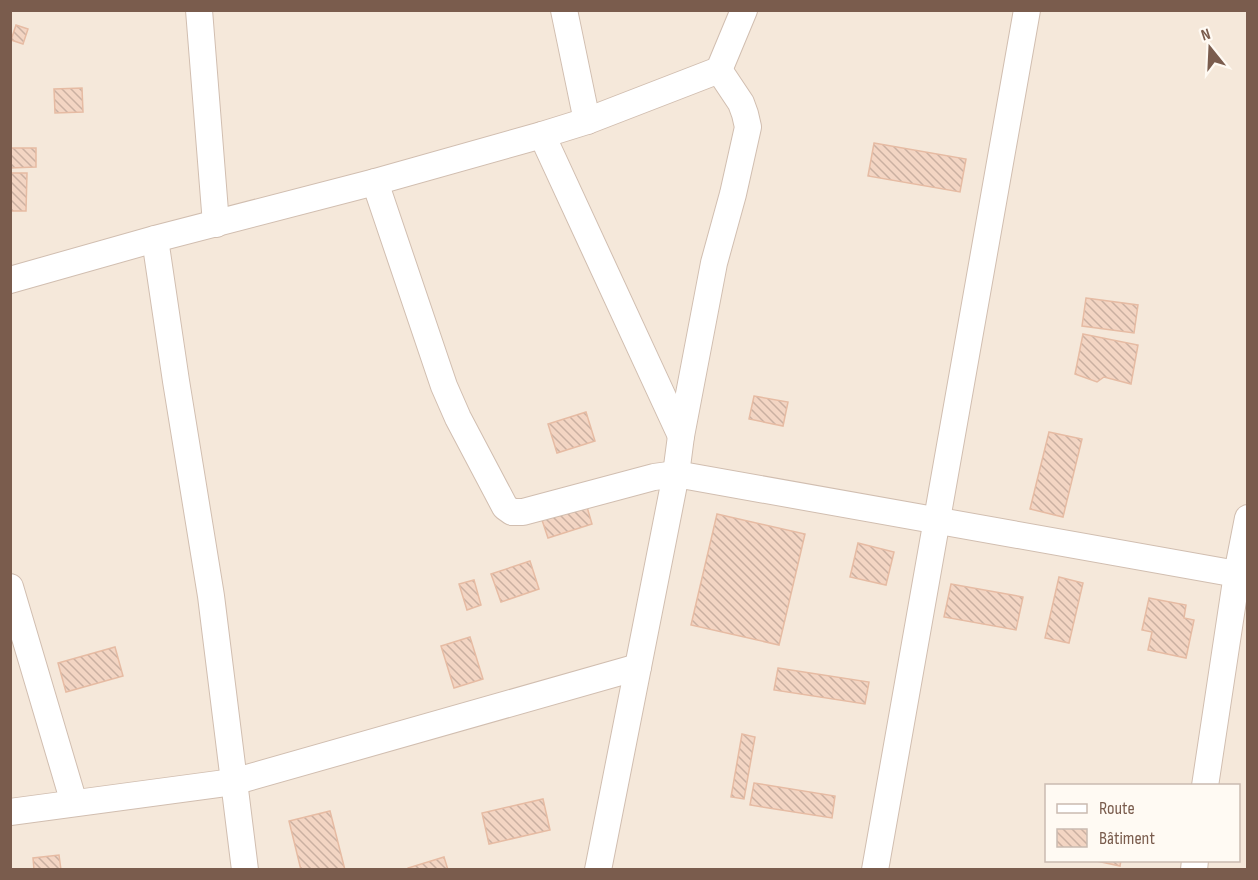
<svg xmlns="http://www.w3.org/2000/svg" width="1258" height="880" font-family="'Sofia Sans Condensed',sans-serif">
<defs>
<pattern id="building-back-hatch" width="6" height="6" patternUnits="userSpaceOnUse" patternTransform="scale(1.5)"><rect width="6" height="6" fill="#f3d5c3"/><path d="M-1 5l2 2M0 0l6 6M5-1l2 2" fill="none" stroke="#cab0a1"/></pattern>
</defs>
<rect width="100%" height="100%" fill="#fdf6ec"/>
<!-- residential -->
<path fill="#f5e8da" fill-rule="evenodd" d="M10,11h1237v858h-1236zM1046,786h192v74h-192z"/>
<!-- building -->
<g fill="url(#building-back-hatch)" stroke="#e6bba3" stroke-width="1.5">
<polygon points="16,25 28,29 23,44 11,40"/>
<polygon points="82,88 83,112 55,113 54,89"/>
<polygon points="874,143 966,159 960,192 868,176"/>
<polygon points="10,148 36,148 36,167 10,168"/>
<polygon points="10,173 27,173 26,211 10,211"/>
<polygon points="1086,298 1138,305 1134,333 1082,326"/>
<polygon points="1083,334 1138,345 1131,384 1104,377 1097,382 1075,374"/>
<polygon points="754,396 788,402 783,426 749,419"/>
<polygon points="586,412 595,441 557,453 548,424"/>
<polygon points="1049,432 1082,439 1063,517 1030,509"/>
<polygon points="585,500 592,524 548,538 540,514"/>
<polygon points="717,514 805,534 779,645 691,625"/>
<polygon points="858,543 894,552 886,585 850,577"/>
<polygon points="530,561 539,589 501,602 491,574"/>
<polygon points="1059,577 1083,583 1069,643 1045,638"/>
<polygon points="474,580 481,605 467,610 459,584"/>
<polygon points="951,584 1023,597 1016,630 944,617"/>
<polygon points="1149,598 1186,605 1184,618 1194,620 1186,658 1148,650 1152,632 1142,630"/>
<polygon points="470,637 483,679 454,688 441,646"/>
<polygon points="115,647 123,676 66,692 58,663"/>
<polygon points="778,668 869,682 865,704 774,690"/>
<polygon points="742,734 755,737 744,799 731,797"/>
<polygon points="754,783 835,796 832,818 750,805"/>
<polygon points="543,799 550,830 489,844 482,813"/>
<polygon points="330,811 345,870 301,870 289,821"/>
<polygon points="59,855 61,870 34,870 33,858"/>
<polygon points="444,857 448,870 408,870 408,868"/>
<polygon points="1092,860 1121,860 1120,866"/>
</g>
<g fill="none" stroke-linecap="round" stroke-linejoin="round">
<!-- street casing -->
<g stroke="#d1beb0" stroke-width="28">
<g id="street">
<polyline points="199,10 216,224"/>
<polyline points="564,10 587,121"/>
<polyline points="542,135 681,436"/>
<polyline points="375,182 444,386 458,418 505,507 512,512 523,512 654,477 676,474 1248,576"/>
<polyline points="155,239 176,381 211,596 245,870"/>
<polyline points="10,280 155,239 375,182 542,135 587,121 719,70 744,10"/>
<polyline points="10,587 74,803"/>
<polyline points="1205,786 1237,574 1248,518"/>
<polyline points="10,812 233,782 638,667"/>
<polyline points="598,870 676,474 681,436 714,263 733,194 748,127 745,114 741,103 719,70"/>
<polyline points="875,870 1027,10"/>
<polyline points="1194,870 1195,860"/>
</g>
</g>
<!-- street -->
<use href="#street" stroke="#fff" stroke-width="26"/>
</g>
<!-- border -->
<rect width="1258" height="880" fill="none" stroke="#7a5c4d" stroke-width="24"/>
<!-- legend -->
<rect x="1045" y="784" width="195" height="78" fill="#fffaf3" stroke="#cabbb1" stroke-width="1.5"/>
<rect x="1057" y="804" width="30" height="9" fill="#ffffff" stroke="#cabbb1" stroke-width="1.5"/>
<text x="1099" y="814" font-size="18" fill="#7a5c4d">Route</text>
<rect x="1057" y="829" width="30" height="18" fill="url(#building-back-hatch)" stroke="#cabbb1" stroke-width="1.5"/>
<text x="1099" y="844" font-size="18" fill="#7a5c4d">Bâtiment</text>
<!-- north arrow -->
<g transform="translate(1210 48) rotate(342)" stroke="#fffaf3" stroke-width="4.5" paint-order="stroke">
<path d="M0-4.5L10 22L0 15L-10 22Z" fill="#7a5c4d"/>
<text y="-9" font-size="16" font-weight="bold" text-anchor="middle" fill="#7a5c4d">N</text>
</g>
</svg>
